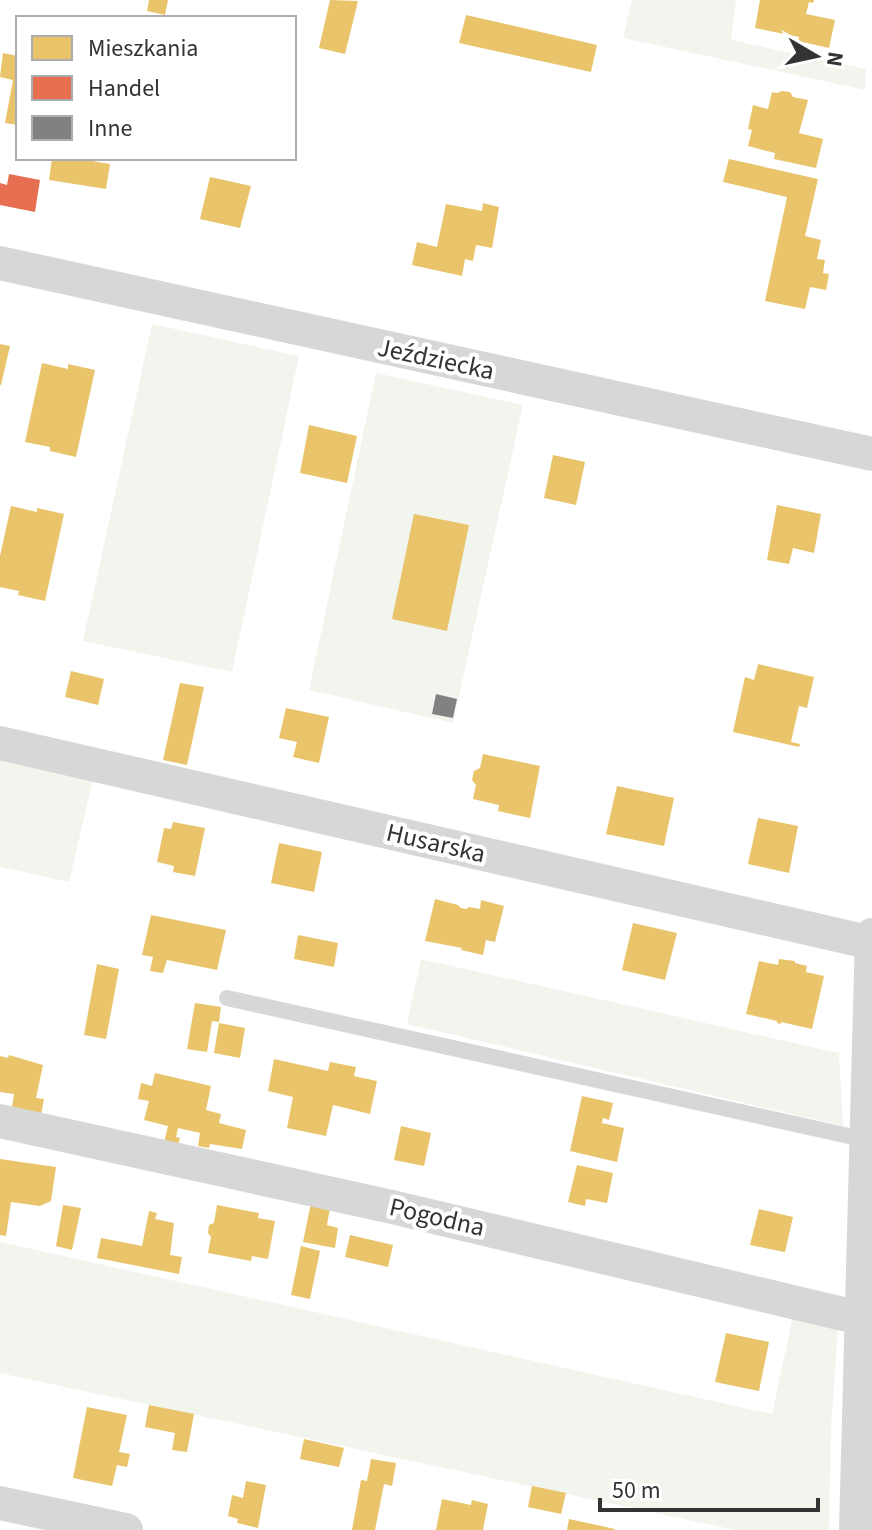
<svg xmlns="http://www.w3.org/2000/svg" width="872" height="1530" font-family="'Source Sans 3',sans-serif">
<rect width="100%" height="100%" fill="#fff"/>
<!-- green -->
<g fill="#f1f5ed">
<polygon points="632,0 736,0 731,40 866,69 865,90 623,38"/>
<polygon points="152,324 299,356 232,672 83,641"/>
<polygon points="376,373 523,405 453,723 309,690"/>
<polygon points="0,753 94,775 69,882 0,867"/>
<polygon points="421,959 839,1053 843,1126 407,1024"/>
<polygon points="0,1242 772,1414 793,1316 838,1326 831,1429 829,1530 735,1530 0,1373"/>
</g>
<!-- homes -->
<g fill="#e9c46a">
<polygon points="149,0 168,0 165,15 147,11"/>
<polygon points="330,0 358,1 345,54 319,48"/>
<polygon points="760,0 814,0 813,3 809,2 806,14 835,20 829,48 798,41 799,37 755,28"/>
<polygon points="466,15 597,45 591,72 459,43"/>
<polygon points="3,53 18,56 18,125 5,123 13,80 0,77"/>
<polygon points="782,91 790,92 793,97 808,100 799,133 823,139 816,168 774,159 775,153 748,146 752,130 748,129 753,105 768,109 772,92 777,93"/>
<polygon points="52,158 74,158 110,164 106,189 49,180"/>
<polygon points="729,159 818,179 805,236 821,240 817,259 825,260 823,273 829,274 826,290 810,287 805,309 765,301 787,197 723,182"/>
<polygon points="210,177 251,186 240,228 200,219"/>
<polygon points="483,203 499,207 492,248 476,245 473,261 465,259 462,276 412,265 417,242 437,247 446,204 482,211"/>
<polygon points="0,344 10,346 1,385 0,385"/>
<polygon points="42,363 68,369 68,364 95,370 76,457 50,451 50,447 25,442"/>
<polygon points="309,425 357,436 347,483 300,473"/>
<polygon points="553,455 585,462 576,505 544,498"/>
<polygon points="777,505 821,514 814,553 793,548 789,564 767,560"/>
<polygon points="11,506 37,512 37,508 64,514 45,601 18,595 19,591 0,587 0,556"/>
<polygon points="414,514 469,525 447,631 392,619"/>
<polygon points="758,664 814,677 807,708 799,706 791,742 800,744 799,747 733,732 745,677 754,680"/>
<polygon points="71,671 104,679 98,705 65,697"/>
<polygon points="180,683 204,687 187,765 163,760"/>
<polygon points="286,708 329,717 319,763 293,757 297,742 279,738"/>
<polygon points="483,754 540,766 530,818 498,811 499,805 473,799 476,785 472,780 474,771 480,768"/>
<polygon points="617,786 674,798 664,846 606,834"/>
<polygon points="758,818 798,826 789,873 748,864"/>
<polygon points="173,822 205,828 195,876 173,872 174,866 157,862 164,828 171,829"/>
<polygon points="279,843 322,852 314,892 271,883"/>
<polygon points="435,899 458,905 461,908 466,909 469,907 480,909 481,900 504,906 495,942 486,940 483,955 461,950 462,948 425,941"/>
<polygon points="151,915 226,930 217,970 167,960 163,973 150,971 153,957 142,955"/>
<polygon points="633,923 677,933 665,980 622,970"/>
<polygon points="298,935 338,943 334,967 294,959"/>
<polygon points="779,959 795,961 795,963 807,966 806,972 824,976 812,1029 781,1022 781,1024 777,1023 777,1021 746,1014 759,961 778,965"/>
<polygon points="97,964 119,969 106,1039 84,1035"/>
<polygon points="195,1003 221,1007 219,1022 212,1021 207,1052 187,1049"/>
<polygon points="219,1023 245,1028 240,1058 214,1053"/>
<polygon points="9,1055 43,1065 36,1098 44,1099 40,1120 11,1114 14,1094 0,1092 0,1056 8,1058"/>
<polygon points="274,1059 328,1071 330,1062 356,1067 354,1076 377,1081 370,1114 333,1105 326,1136 287,1128 293,1097 268,1091"/>
<polygon points="155,1073 211,1086 206,1110 221,1114 219,1123 246,1130 242,1149 210,1144 209,1148 198,1146 200,1133 178,1128 176,1137 180,1138 177,1149 163,1147 168,1126 144,1120 149,1101 138,1099 141,1083 152,1086"/>
<polygon points="582,1096 613,1103 609,1120 603,1118 602,1123 624,1128 617,1162 570,1151"/>
<polygon points="401,1126 431,1133 424,1166 394,1160"/>
<polygon points="0,1159 56,1167 51,1201 40,1206 11,1202 6,1236 0,1235"/>
<polygon points="577,1165 613,1173 607,1203 586,1199 585,1206 568,1202"/>
<polygon points="312,1198 331,1202 327,1225 338,1228 335,1248 303,1242"/>
<polygon points="63,1205 81,1208 72,1250 56,1246"/>
<polygon points="217,1205 259,1213 258,1218 275,1221 268,1259 252,1256 251,1261 208,1253 211,1237 208,1233 209,1225 214,1223"/>
<polygon points="759,1209 793,1217 785,1252 750,1245"/>
<polygon points="149,1211 157,1213 155,1219 174,1223 170,1255 182,1257 179,1274 97,1258 101,1238 142,1246"/>
<polygon points="350,1235 393,1245 388,1267 345,1257"/>
<polygon points="301,1246 320,1251 310,1299 291,1295"/>
<polygon points="726,1333 769,1342 759,1391 715,1382"/>
<polygon points="149,1405 194,1414 187,1452 172,1450 175,1433 145,1427"/>
<polygon points="87,1407 127,1415 119,1452 130,1454 127,1467 117,1465 112,1486 73,1478"/>
<polygon points="304,1439 344,1448 339,1467 300,1459"/>
<polygon points="371,1459 396,1463 392,1486 384,1484 375,1530 352,1530 361,1480 367,1481"/>
<polygon points="246,1481 266,1485 258,1528 237,1523 238,1519 228,1516 232,1495 243,1498"/>
<polygon points="532,1486 566,1493 561,1514 528,1507"/>
<polygon points="442,1499 471,1505 472,1500 488,1504 483,1530 436,1530"/>
<polygon points="569,1519 615,1529 615,1530 567,1530"/>
</g>
<!-- shops -->
<polygon fill="#e76f51" points="9,174 40,180 35,212 0,205 0,183 7,185"/>
<!-- building -->
<polygon fill="#818181" points="436,694 457,699 453,718 432,714"/>
<g fill="none" stroke-linecap="round" stroke-linejoin="round">
<!-- service -->
<polyline stroke="#d7d7d7" stroke-width="16" points="227,998 849,1136 867,1142"/>
<!-- minor -->
<g stroke="#d7d7d7" stroke-width="34">
<polyline points="0,263 872,454"/>
<polyline points="0,743 872,943"/>
<polyline points="0,1121 392,1207 843,1314 872,1317"/>
<polyline points="0,1503 126,1530"/>
<polyline points="856,1530 872,935"/>
</g>
</g>
<g text-anchor="middle" dominant-baseline="central" stroke-width="8" stroke-linejoin="round" paint-order="stroke">
<!-- street labels -->
<g font-size="26" fill="#333" stroke="#fff">
<text transform="translate(436 359) rotate(12)">Jeździecka</text>
<text transform="translate(436 843) rotate(13)">Husarska</text>
<text transform="translate(437 1217) rotate(13)">Pogodna</text>
</g>
</g>
<!-- legend -->
<rect x="16" y="16" width="280" height="144" fill="#ffffff" stroke="#adadad" stroke-width="2"/>
<rect x="32" y="36" width="40" height="24" fill="#e9c46a" stroke="#adadad" stroke-width="2"/>
<text x="88" y="56" font-size="24" fill="#333333">Mieszkania</text>
<rect x="32" y="76" width="40" height="24" fill="#e76f51" stroke="#adadad" stroke-width="2"/>
<text x="88" y="96" font-size="24" fill="#333333">Handel</text>
<rect x="32" y="116" width="40" height="24" fill="#818181" stroke="#adadad" stroke-width="2"/>
<text x="88" y="136" font-size="24" fill="#333333">Inne</text>
<!-- north arrow -->
<g transform="translate(816 56) rotate(99)" stroke="#ffffff" stroke-width="6" paint-order="stroke">
<path d="M0-6L14 30L0 20L-14 30Z" fill="#333333"/>
<text y="-12" font-size="22" font-weight="bold" text-anchor="middle" fill="#333333">N</text>
</g>
<!-- scale -->
<path d="M600 1498v12h218v-12" fill="none" stroke="#333333" stroke-width="4"/>
<text x="612" y="1498" font-size="24" fill="#333333" stroke="#ffffff" stroke-width="6" paint-order="stroke">50 m</text>
</svg>
